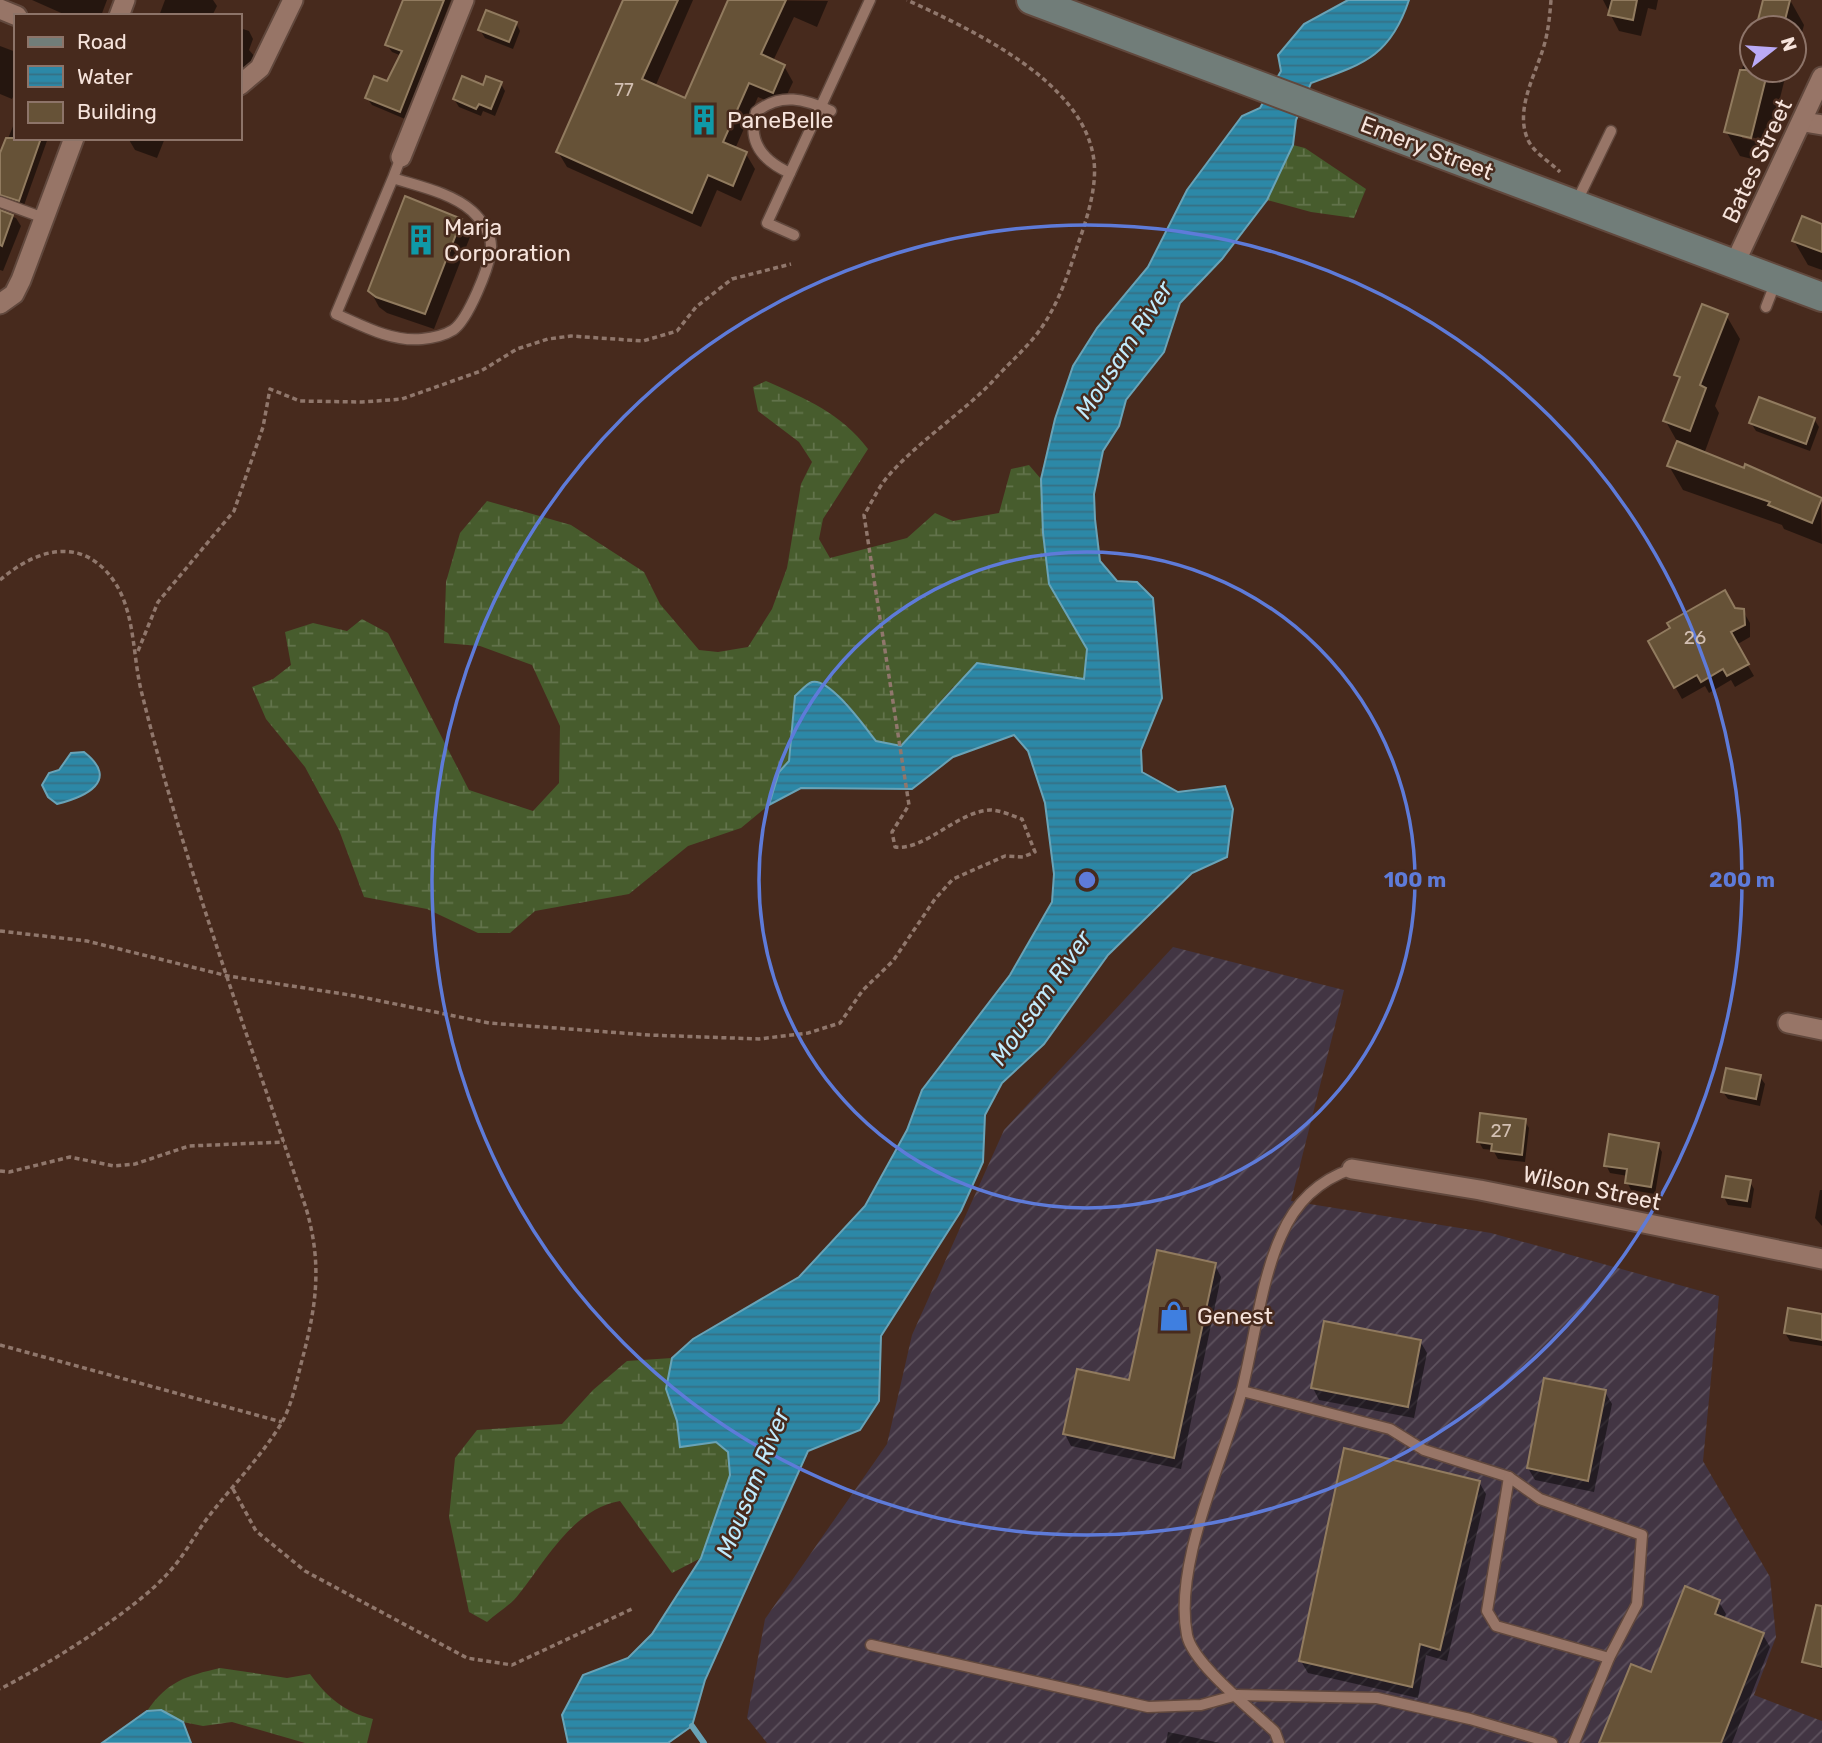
<svg xmlns="http://www.w3.org/2000/svg" width="1822" height="1743" font-family="Rubik,sans-serif">
<defs>
<pattern id="industrial-furrows" width="10" height="10" patternUnits="userSpaceOnUse" patternTransform="scale(1.75)"><rect width="10" height="10" fill="#423543"/><path d="M-1 1l2-2M0 10L10 0M9 11l2-2" fill="none" stroke="#5e525e"/></pattern>
<pattern id="wetland-marsh" width="20" height="14" patternUnits="userSpaceOnUse" patternTransform="scale(1.75)"><rect width="20" height="14" fill="#475c2d"/><path d="M1 5h8M5 5V1M11 12h8M15 12V8" fill="none" stroke="#62734b"/></pattern>
<pattern id="water-rules" width="6" height="5" patternUnits="userSpaceOnUse" patternTransform="scale(1.75)"><rect width="6" height="5" fill="#2c88a7"/><path d="M0 2.5h6" fill="none" stroke="#367084"/></pattern>
</defs>
<rect width="100%" height="100%" fill="#472a1d"/>
<!-- industrial -->
<polygon fill="url(#industrial-furrows)" points="1173,947 1344,990 1291,1201 1491,1233 1719,1296 1703,1461 1770,1577 1776,1637 1754,1695 1822,1721 1822,1743 767,1743 747,1718 765,1619 887,1444 912,1335 1004,1130"/>
<!-- wetland -->
<g fill="url(#wetland-marsh)">
<polygon points="1293,145 1305,148 1366,189 1354,218 1311,212 1267,200"/>
<path d="M766,381c40,18 75,32 102,68l-45,70 -4,20 11,19 77,-20 28,-25 18,8 46,-8 12,-44 18,-4 12,14 9,105 37,65 -3,30 -47,-7 -84,15 -52,59 -25,-4 -30,-40 -51,-6 -6,65 -10,11 -10,33 -28,23 -53,18 -59,48 -94,17 -25,22h-32l-51,-24 -63,-12 -25,-67 -34,-63 -39,-48 -14,-32 21,-8 18,-14 -6,-33 28,-9 34,8 15,-12 26,14 81,157 64,21 26,-28 1,-57 -28,-61 -52,-19 -36,-3 2,-61 14,-49 27,-32 84,24 73,47 16,32 39,46 19,2 30,-5 24,-38 15,-41 14,-84 11,-22 -13,-20 -41,-31 -5,-24z"/>
<path d="M672,1358l-6,31 11,32 3,26 36,-5 12,10 2,23 -29,83 -29,15 -52,-72c-47,8 -73,58 -101,93 -8,11 -22,19 -32,28l-18,-10 -20,-95 6,-59 22,-28 85,-6 31,-34 34,-29z"/>
<path d="M220,1668l67,10 23,-4c17,23 34,38 63,45l-6,24h-62l-73,-21 -29,4 -20,-4 -22,-12 -14,1c21,-30 39,-35 73,-43z"/>
</g>
<!-- water -->
<g fill="url(#water-rules)" stroke="#69a3b7" stroke-width="2">
<path d="M1348,0h61c-19,57 -46,64 -98,83l-15,37 -3,25 -26,55 -45,59 -42,44 -16,49 -38,48 -7,26 -16,25 -9,43 1,25 5,42 17,20 20,1 16,16 9,100 -21,52 1,22 36,20 47,-6 8,23 -6,48 -35,16 -84,82 -64,89 -42,39 -17,32 -2,47 -22,49 -80,125 -2,65 -19,29 -52,21 -103,229 -13,46 -24,17h-100l-6,-28 21,-40 45,-17 24,-24 49,-76 29,-83 -2,-23 -12,-10 -36,5 -3,-26 -11,-32 6,-31 21,-19 106,-62 66,-71 42,-76 15,-40 88,-115 42,-73 2,-28 -9,-71 -17,-52 -14,-16 -61,22 -41,32 -111,-1 -32,17 10,-33 10,-11 6,-65c5,-4 11,-12 17,-14 18,-5 54,47 64,59l25,5 76,-83 107,16 3,-30 -38,-65 -6,-51 -2,-54 14,-60 18,-53 24,-38 51,-61 39,-77 55,-74 18,-8 21,-37 -3,-16 26,-31z"/>
<path d="M84,752c37,29 1,45 -27,52l-9,-7 -6,-12 7,-12 10,-3 12,-17z"/>
<polygon points="161,1710 183,1722 191,1743 102,1743 147,1711"/>
</g>
<!-- shadow -->
<g fill="#0007" fill-rule="evenodd">
<polygon points="32,0 107,0 101,16 68,16"/>
<polygon points="165,0 213,0 217,6 212,16 159,16"/>
<polygon points="406,0 451,0 405,119 372,105 367,98 388,83 402,56 392,52 387,45"/>
<polygon points="625,0 693,0 655,87 686,100 730,0 828,1 817,27 794,17 773,61 784,66 793,82 781,107 758,97 735,149 746,154 755,169 741,201 717,190 701,227 567,167 558,152"/>
<polygon points="1603,0 1658,0 1656,10 1648,8 1641,36 1619,31"/>
<polygon points="1765,0 1790,0 1804,25 1794,63 1794,28 1757,28"/>
<polygon points="516,23 520,31 513,49 485,38 480,30"/>
<polygon points="240,28 249,31 253,39 249,50 256,58 250,71 240,73"/>
<path d="M1750,39l2,31h35l-23,92 -24,-6 -14,-25zM1742,135l17,4v3l-17,-4z"/>
<polygon points="0,46 16,52 16,91 12,99 0,94"/>
<polygon points="501,84 505,91 495,116 483,111 481,116 459,107 454,99"/>
<polygon points="16,119 16,138 48,138 23,208 0,205 0,158"/>
<polygon points="128,138 165,138 157,158 135,150"/>
<polygon points="0,212 16,218 21,226 3,271 0,270"/>
<polygon points="461,220 470,237 434,329 387,313 379,307 370,290"/>
<polygon points="1822,226 1822,270 1808,265 1794,241"/>
<polygon points="1726,315 1740,339 1715,406 1719,413 1704,454 1821,500 1822,544 1784,529 1782,525 1683,490 1669,466 1678,443 1665,420 1680,381 1676,375"/>
<polygon points="1814,419 1819,427 1810,451 1756,431 1751,423"/>
<polygon points="1734,609 1743,611 1750,623 1750,637 1736,645 1754,676 1735,687 1731,680 1709,693 1705,686 1682,699 1650,642"/>
<polygon points="1760,1077 1765,1084 1760,1106 1728,1099 1723,1092"/>
<polygon points="1524,1120 1529,1128 1525,1162 1498,1159 1493,1150 1483,1149 1479,1142"/>
<polygon points="1657,1144 1662,1152 1655,1194 1631,1190 1627,1182 1628,1176 1610,1173 1606,1165"/>
<polygon points="1750,1182 1754,1189 1751,1208 1728,1205 1724,1197"/>
<polygon points="1820,1190 1822,1190 1822,1226 1815,1218"/>
<polygon points="1215,1265 1221,1277 1181,1469 1071,1446 1065,1434 1131,1382"/>
<polygon points="1821,1309 1822,1346 1790,1341 1785,1333 1820,1316"/>
<polygon points="1420,1341 1427,1353 1414,1418 1319,1400 1313,1388"/>
<polygon points="1605,1392 1612,1404 1594,1492 1535,1480 1528,1468"/>
<polygon points="1479,1482 1486,1494 1447,1661 1426,1655 1418,1698 1308,1673 1301,1661"/>
<polygon points="1719,1602 1726,1614 1724,1619 1763,1635 1770,1647 1732,1743 1601,1743"/>
<polygon points="1822,1614 1822,1669 1803,1661"/>
<polygon points="1168,1732 1220,1743 1166,1743"/>
</g>
<g fill="none" stroke-linecap="round" stroke-linejoin="round">
<!-- stream -->
<polyline stroke="#69a3b7" stroke-width="6" points="692,1726 704,1743"/>
</g>
<!-- building -->
<g fill="#665237" stroke="#917b5f" stroke-width="2">
<polygon points="403,0 444,0 400,112 365,98 374,76 387,81 402,51 385,45"/>
<polygon points="623,0 678,0 642,79 685,98 728,0 786,0 761,54 785,65 773,93 749,83 723,142 747,152 733,186 708,175 692,213 556,152"/>
<polygon points="1612,0 1637,0 1633,20 1608,15"/>
<polygon points="1763,0 1790,0 1783,28 1756,28"/>
<polygon points="486,10 517,22 509,42 478,30"/>
<polygon points="1740,70 1768,70 1751,138 1724,132"/>
<polygon points="462,76 483,85 486,76 502,82 491,109 479,104 476,109 453,99"/>
<polygon points="6,138 41,138 19,201 0,195 0,153"/>
<polygon points="405,196 462,219 425,314 376,297 368,291"/>
<polygon points="0,210 13,215 2,246 0,245"/>
<polygon points="1802,216 1822,224 1822,252 1792,241"/>
<polygon points="1702,304 1728,314 1700,385 1706,388 1690,431 1663,421 1680,377 1674,375"/>
<polygon points="1759,397 1815,418 1806,444 1749,423"/>
<polygon points="1677,441 1744,468 1745,464 1822,498 1812,523 1768,505 1770,502 1667,466"/>
<polygon points="1725,590 1735,608 1744,609 1745,625 1731,632 1749,664 1727,676 1723,669 1701,682 1697,675 1674,688 1648,641 1670,628 1667,623"/>
<polygon points="1726,1068 1761,1075 1756,1099 1721,1092"/>
<polygon points="1480,1113 1526,1119 1522,1155 1491,1151 1492,1144 1477,1142"/>
<polygon points="1609,1134 1659,1143 1651,1187 1625,1183 1627,1169 1604,1166"/>
<polygon points="1726,1176 1751,1180 1747,1201 1722,1197"/>
<polygon points="1157,1250 1216,1263 1174,1458 1063,1434 1077,1369 1129,1380"/>
<polygon points="1788,1308 1822,1314 1822,1340 1784,1333"/>
<polygon points="1324,1321 1421,1340 1408,1407 1311,1388"/>
<polygon points="1544,1378 1606,1390 1588,1481 1527,1468"/>
<polygon points="1344,1448 1480,1481 1440,1650 1420,1644 1412,1687 1299,1661"/>
<polygon points="1685,1586 1720,1600 1715,1614 1764,1633 1721,1743 1599,1743 1631,1664 1651,1672"/>
<polygon points="1816,1605 1822,1606 1822,1667 1802,1662"/>
</g>
<g fill="none" stroke-linecap="round" stroke-linejoin="round">
<!-- lane casing -->
<g stroke="#61483d" stroke-width="13">
<g id="lane">
<path d="M790,173c-27,-12 -43,-31 -34,-61 25,-20 49,-13 75,-1"/>
<path d="M393,178l-57,136c27,12 56,28 86,25 10,-1 23,-4 31,-9 15,-10 37,-64 38,-82 1,-13 -10,-29 -19,-37 -20,-18 -54,-25 -79,-33l8,-21"/>
<polyline points="1577,201 1611,131"/>
<polyline points="0,202 44,218"/>
<polyline points="794,235 767,223 870,0"/>
<polyline points="1766,307 1776,281"/>
<polyline points="1242,1391 1390,1429 1424,1450 1509,1477 1540,1499 1642,1535 1637,1604 1609,1658 1574,1743"/>
<polyline points="1509,1477 1487,1611 1496,1626 1609,1658"/>
<polyline points="871,1645 1148,1707 1201,1705 1237,1695 1377,1698 1470,1719 1552,1743"/>
<path d="M1279,1743l-4,-11c-23,-22 -83,-69 -88,-97 -14,-71 37,-175 55,-245 12,-48 19,-110 39,-154 14,-33 38,-56 71,-67"/>
</g>
</g>
<!-- street casing -->
<g stroke="#61483d" stroke-width="23">
<g id="street">
<polyline points="0,9 17,16"/>
<polyline points="119,16 125,0"/>
<polyline points="240,85 260,68 293,0"/>
<polyline points="1804,122 1822,125"/>
<polyline points="401,157 464,0"/>
<polyline points="1734,265 1822,77"/>
<polyline points="0,304 14,294 21,280 74,138"/>
<polyline points="1788,1023 1822,1030"/>
<polyline points="1352,1169 1480,1190 1822,1259"/>
</g>
</g>
<!-- secondary casing -->
<g stroke="#61483d" stroke-width="32">
<polyline id="secondary" points="1031,0 1822,297"/>
</g>
<!-- path -->
<g stroke="#90776c" stroke-width="3.5" stroke-dasharray="5 3.5" stroke-linecap="butt">
<path d="M1551,0c-1,12 -2,25 -5,38 -7,32 -34,71 -17,104 8,13 20,19 31,30"/>
<path d="M0,580c29,-25 71,-44 104,-11 33,33 27,83 38,125 43,174 107,344 164,514 17,58 10,100 -5,156 -5,20 -10,43 -20,60 -21,34 -48,61 -72,92 -14,18 -24,39 -40,56 -34,39 -122,93 -169,117"/>
<polyline points="138,651 158,602 234,511 263,427 270,389 300,401 362,402 402,399 481,371 517,349 548,339 571,336 643,341 677,331 696,307 732,279 791,264"/>
<path d="M0,931l87,10 141,35 128,20 133,27 160,12 110,4 49,-6 32,-10 23,-33 30,-29 42,-62 18,-20 52,-23 18,1 12,-5 -13,-33c-9,-3 -22,-9 -32,-9 -34,2 -65,41 -95,37l-3,-15 17,-27 -45,-290c8,-13 15,-29 25,-40 31,-35 71,-60 103,-93 16,-18 37,-36 50,-55 17,-25 27,-55 36,-83 9,-25 19,-57 16,-83 -9,-80 -124,-132 -187,-161"/>
<polyline points="0,1171 9,1172 70,1157 114,1166 135,1164 189,1146 284,1142"/>
<polyline points="0,1345 282,1422"/>
<polyline points="233,1489 256,1531 305,1571 467,1658 512,1665 634,1608"/>
</g>
<!-- lane -->
<use href="#lane" stroke="#977567" stroke-width="10"/>
<!-- street -->
<use href="#street" stroke="#977567" stroke-width="19"/>
<!-- secondary -->
<use href="#secondary" stroke="#717d79" stroke-width="28"/>
</g>
<!-- distance rings -->
<g fill="none" stroke="#5e7bd9" stroke-width="3.5">
<circle cx="1087" cy="880" r="328"/>
<circle cx="1087" cy="880" r="655"/>
</g>
<!-- icons -->
<defs>
<g id="building-bare" transform="scale(2.415)"><path d="M-4-6H4V6H1V3H-1V6H-4ZM-2.5-4.3h1.7v1.8h-1.7ZM.8-4.3h1.7v1.8H.8ZM-2.5-1h1.7V.8h-1.7ZM.8-1h1.7V.8H.8Z" fill="#0f9aa8" stroke="#472a1d" stroke-width="2.5" paint-order="stroke"/></g>
<g id="shop-bare" transform="scale(2.415)"><path d="M-5-2.5h2.3a2.7 3.5 0 0 1 5.4 0H5L5.5 6h-11ZM-1.5-2.5h3a1.5 2.3 0 0 0-3 0Z" fill="#3f7fe0" stroke="#472a1d" stroke-width="2.5" paint-order="stroke"/></g>
</defs>
<g fill-rule="evenodd">
<use href="#building-bare" x="704" y="120"/>
<use href="#building-bare" x="421" y="240"/>
<use href="#shop-bare" x="1174" y="1316"/>
</g>
<g text-anchor="middle" dominant-baseline="central" stroke-width="5" stroke-linejoin="round" paint-order="stroke">
<!-- number labels -->
<g font-size="19" fill="#d2bfb2">
<text x="624" y="89">77</text>
<text x="1695" y="637">26</text>
<text x="1501" y="1130">27</text>
</g>
<!-- poi labels -->
<g font-size="23" fill="#f6e3db" stroke="#472a1d" text-anchor="start">
<text x="727" y="120">PaneBelle</text>
<text x="444" y="227">Marja<tspan x="444" dy="26">Corporation</tspan></text>
<text x="1197" y="1316">Genest</text>
</g>
<!-- street labels -->
<g font-size="23" fill="#f6e3db" stroke="#472a1d">
<text transform="translate(1427 148) rotate(21)">Emery Street</text>
<text transform="translate(1757 161) rotate(-65)">Bates Street</text>
<text transform="translate(1592 1188) rotate(12)">Wilson Street</text>
</g>
<!-- water labels -->
<g font-size="24" font-style="italic" fill="#c1ebfd" stroke="#472a1d">
<text transform="translate(1124 350) rotate(-57)">Mousam River</text>
<text transform="translate(1041 998) rotate(-55)">Mousam River</text>
<text transform="translate(753 1483) rotate(-68)">Mousam River</text>
</g>
</g>
<circle cx="1087" cy="880" r="10" fill="#5e7bd9" stroke="#472a1d" stroke-width="3.5"/>
<g font-size="21" text-anchor="middle" font-weight="bold" fill="#5e7bd9" stroke="#472a1d" stroke-width="5" stroke-linejoin="round" paint-order="stroke">
<text x="1415" y="887">100 m</text>
<text x="1742" y="887">200 m</text>
</g>
<!-- legend -->
<rect x="14" y="14" width="228" height="126" fill="#472a1d" stroke="#8d7469" stroke-width="2"/>
<rect x="28" y="37" width="35" height="10" fill="#717d79" stroke="#8d7469" stroke-width="2"/>
<text x="77" y="49" font-size="21" fill="#f6e3db">Road</text>
<rect x="28" y="66" width="35" height="21" fill="url(#water-rules)" stroke="#8d7469" stroke-width="2"/>
<text x="77" y="84" font-size="21" fill="#f6e3db">Water</text>
<rect x="28" y="102" width="35" height="21" fill="#665237" stroke="#8d7469" stroke-width="2"/>
<text x="77" y="119" font-size="21" fill="#f6e3db">Building</text>
<!-- north arrow -->
<g transform="translate(1773 49) rotate(73)"><circle r="33" fill="#472a1d" stroke="#8d7469" stroke-width="2"/>
<path d="M0-5L12 26L0 18L-12 26Z" fill="#baaaf6"/>
<text y="-10" font-size="19" font-weight="bold" text-anchor="middle" fill="#f6e3db">N</text>
</g>
</svg>
